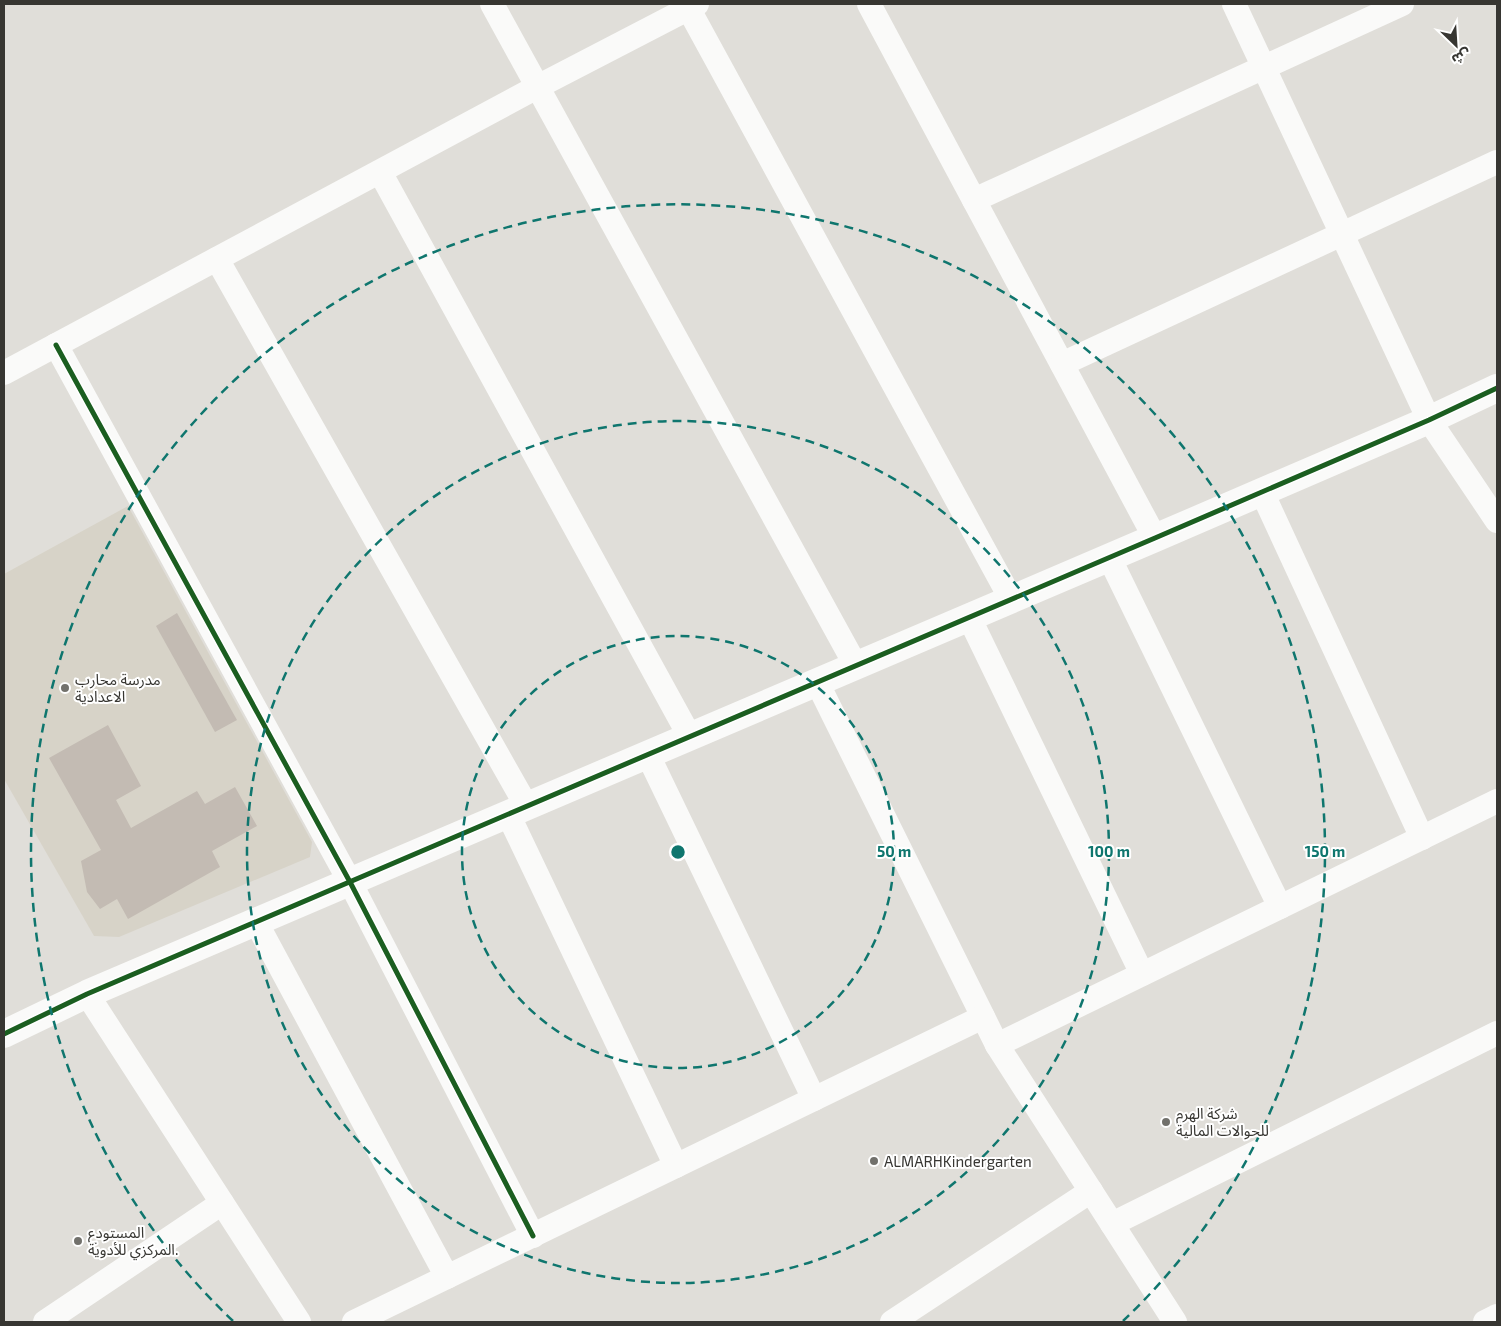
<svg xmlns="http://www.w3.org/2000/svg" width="1501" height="1326" font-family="'Exo 2','Noto Sans Arabic',sans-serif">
<rect width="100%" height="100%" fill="#e0ded9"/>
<!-- built -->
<polygon fill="#d7d3c8" points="128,506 312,842 310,857 119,937 94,936 4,779 4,574"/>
<!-- building -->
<g fill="#c3bbb3">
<polygon points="177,613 237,720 215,732 156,626"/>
<polygon points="108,725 141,786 116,800 131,828 197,791 205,804 235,787 257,826 212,851 220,867 128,919 117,899 100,909 87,892 81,861 101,850 49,758"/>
</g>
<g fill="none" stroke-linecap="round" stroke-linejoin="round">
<!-- street -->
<g stroke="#fafaf9" stroke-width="24">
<polyline points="492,4 856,666"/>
<polyline points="686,4 1011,599"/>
<polyline points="869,4 1155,538"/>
<polyline points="1234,4 1429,420 1497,521"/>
<polyline points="380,172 690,737"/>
<polyline points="974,200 1402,4"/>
<polyline points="217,259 527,807"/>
<polyline points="56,345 350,882 533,1236"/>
<polyline points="1062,364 1497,162"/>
<polyline points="4,373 539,86 697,4"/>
<polyline points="1262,492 1422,838"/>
<polyline points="1109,557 1280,907"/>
<polyline points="969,617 1142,974"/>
<polyline points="817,682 997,1045 1175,1322"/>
<polyline points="648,755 814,1099"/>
<polyline points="508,814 676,1166"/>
<polyline points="256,922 447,1277"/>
<polyline points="87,994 299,1322"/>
<polyline points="997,1045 1497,801"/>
<polyline points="1112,1224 1497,1033"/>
<polyline points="45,1322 222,1203"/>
<polyline points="354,1322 983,1017"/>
<polyline points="892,1322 1091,1191"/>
<polyline points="1485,1322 1497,1316"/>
</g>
<!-- secondary -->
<polyline stroke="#fafaf9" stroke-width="28" points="4,1034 87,994 1155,538 1429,420 1497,388"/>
<!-- cycleway casing -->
<g stroke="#fff" stroke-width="8">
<g id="cycleway">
<polyline points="56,345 350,882 533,1236"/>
<polyline points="4,1034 87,994 1155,538 1429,420 1497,388"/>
</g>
</g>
<!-- cycleway -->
<use href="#cycleway" stroke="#1b5e20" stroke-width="5"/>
</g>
<!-- distance rings -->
<g fill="none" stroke="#0f766e" stroke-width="2.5" stroke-dasharray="9 6">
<circle cx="678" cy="852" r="216"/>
<circle cx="678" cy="852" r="431"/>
<path d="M233 1321A647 647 0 1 1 1123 1321"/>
</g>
<!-- markers -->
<g fill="#72716c" stroke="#fff" stroke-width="2">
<circle cx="65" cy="688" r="5"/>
<circle cx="1166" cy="1122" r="5"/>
<circle cx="874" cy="1161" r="5"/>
<circle cx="78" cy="1241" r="5"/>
</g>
<g text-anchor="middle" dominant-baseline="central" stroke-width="4" stroke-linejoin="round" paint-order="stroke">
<!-- poi labels -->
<g font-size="15" fill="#373632" stroke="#fff" text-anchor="start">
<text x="75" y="679">مدرسة محارب<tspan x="75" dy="17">الاعدادية</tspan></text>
<text x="1176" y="1113">شركة الهرم<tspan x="1176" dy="17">للحوالات المالية</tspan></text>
<text x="884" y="1161">ALMARHKindergarten</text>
<text x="88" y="1232">المستودع<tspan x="88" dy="17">المركزي للأدوية.</tspan></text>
</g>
</g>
<circle cx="678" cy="852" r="8" fill="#0f766e" stroke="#fff" stroke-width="2.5"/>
<g font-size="15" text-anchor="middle" font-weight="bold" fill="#0f766e" stroke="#fff" stroke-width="4" stroke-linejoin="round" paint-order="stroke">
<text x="894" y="857">50 m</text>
<text x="1109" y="857">100 m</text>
<text x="1325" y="857">150 m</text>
</g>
<!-- border -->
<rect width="1501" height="1326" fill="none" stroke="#373632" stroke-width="10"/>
<!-- north arrow -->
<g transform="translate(1456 45) rotate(155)" stroke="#ffffff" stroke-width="4" paint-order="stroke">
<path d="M0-4L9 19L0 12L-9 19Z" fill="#373632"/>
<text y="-8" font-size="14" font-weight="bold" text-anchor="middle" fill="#373632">ش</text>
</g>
</svg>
